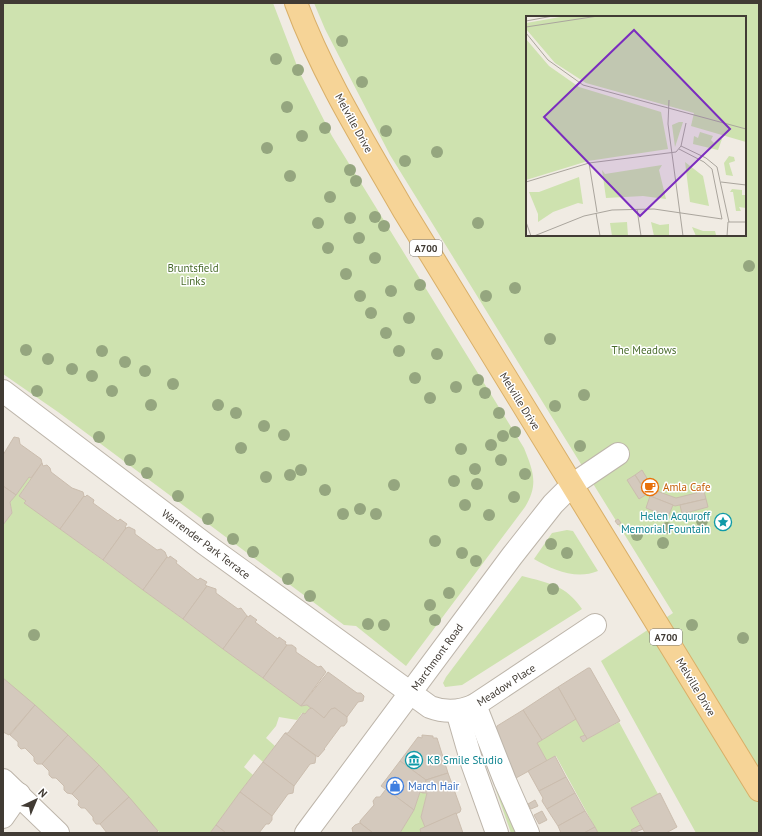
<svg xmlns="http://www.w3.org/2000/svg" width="762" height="836" font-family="'PT Sans',sans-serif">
<rect width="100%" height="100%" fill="#f0ebe3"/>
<!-- green -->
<g fill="#cee2af" fill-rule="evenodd">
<path d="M3,3h270l26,68 33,65 192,312c9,23 15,36 1,59l-119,159 -50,-40 -12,-1 -286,-213 -55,-38z"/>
<path d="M314,3h445v830h-63l-95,-172 72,-48 -283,-458 -65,-126zM527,17h218v218h-218z"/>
<path d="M29,477l2,1 -12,18 7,5 -1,2 276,203 6,-1 5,3 -3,1 -4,5 -3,-1 -5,7 -18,-3 -3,9 -10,12 9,8 -12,16 -9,-8 -10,13 9,8 -43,58h-50c-48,-55 -101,-107 -157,-155v-153l9,-12 -2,-11z"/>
<path d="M567,530l6,1 25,40c-22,9 -45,-1 -64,-12l18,-26z"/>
<path d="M522,576c26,7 44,9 60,33l-120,76 -17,2 -2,-4 3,-6z"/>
<polygon points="576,719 585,735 580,737 583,741 619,722 658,794 631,808 640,825 631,830 633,833 598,833 556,756 547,761 537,743"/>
<polygon points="482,750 522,833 511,833"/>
<polygon points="420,792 427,793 421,817 425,827 420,829 421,833 400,833 414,810"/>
</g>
<!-- building -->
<g fill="#d4c9bd" stroke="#cbbdae">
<polygon points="14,437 19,438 20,444 41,459 42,463 31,478 29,477 16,495 3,486 3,455"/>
<polygon points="42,463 43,466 47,465 50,468 51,472 72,488 83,492 84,496 60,529 24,503 26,501 19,496"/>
<polygon points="642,470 654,490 676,498 704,491 706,499 675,506 650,496 635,475"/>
<polygon points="635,475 647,494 639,499 627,480"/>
<polygon points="3,486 16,495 10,502 12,513 3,525"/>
<polygon points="87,495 94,500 93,503 118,521 120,519 127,524 125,527 126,528 103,560 60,529 84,496 85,497"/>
<polygon points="650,496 673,505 668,517 646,508"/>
<polygon points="706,499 708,507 682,514 680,505"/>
<polygon points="618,519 621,523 618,525 615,521"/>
<polygon points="129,527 135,530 135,534 157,550 161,549 165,552 167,557 143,590 103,560 126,528"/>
<polygon points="170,556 177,561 176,563 195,578 198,580 200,578 207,582 205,585 207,586 183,619 143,590 167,557 169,558"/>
<polygon points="207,586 216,589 216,593 238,609 241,608 247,616 223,649 183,619"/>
<polygon points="250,615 257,620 255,622 278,639 279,637 286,642 285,644 287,645 263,678 223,649 247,616 249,617"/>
<polygon points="287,645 292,645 296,648 296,652 318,667 321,666 326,672 301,706 263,678"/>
<polygon points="588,668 590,668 620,721 587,739 558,687"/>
<polygon points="328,672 357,693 361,693 364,696 363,701 358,702 347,717 335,708 331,709 324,718 307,705 301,706"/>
<polygon points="3,678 35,705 9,735 3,732"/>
<polygon points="558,687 576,719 542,740 523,710"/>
<polygon points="35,705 68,735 42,764 37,764 34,761 34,757 25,748 21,749 18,746 18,742 10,735"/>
<polygon points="312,708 324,718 331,709 335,708 347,717 347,722 344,726 341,726 324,749 325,749 318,757 285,733 288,733 303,713 305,714 309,709"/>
<polygon points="523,710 542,740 537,743 547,761 516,778 496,732 497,726"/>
<polygon points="285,733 316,756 315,763 310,764 294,786 263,762"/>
<polygon points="68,735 99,765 72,794 67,793 64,790 64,786 56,778 52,778 49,775 49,771 42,764"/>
<polygon points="422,735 433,736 433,738 437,738 448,773 426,780 400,761 418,737 422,738"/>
<polygon points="585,735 587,739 583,742 580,737"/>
<polygon points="555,756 566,777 539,791 528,771"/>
<polygon points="400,761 426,780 423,793 420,792 414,810 381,786"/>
<polygon points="263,762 294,786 293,793 288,794 272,816 240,792"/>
<polygon points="99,765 129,797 100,824 96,824 93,820 93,817 85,808 81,808 78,805 79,801 72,794"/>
<polygon points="448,773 461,809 460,812 425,827 421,817 427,793 423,793 426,780"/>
<polygon points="566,777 575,793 547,809 542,801 543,798 539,791"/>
<polygon points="386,789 414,810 400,833 373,833 360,823 360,821 374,805 373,801 376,797 380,797"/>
<polygon points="240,792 272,816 272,820 269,824 266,824 259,833 226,833 216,825"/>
<polygon points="575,793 585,811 558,826 547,809"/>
<polygon points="660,793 677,827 666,833 645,833 631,808"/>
<polygon points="129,797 158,831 155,833 107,833 100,824"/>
<polygon points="535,800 538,806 531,809 528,804"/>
<polygon points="542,811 547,820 539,824 534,815"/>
<polygon points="585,811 595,827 584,833 561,833 558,826"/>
<polygon points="456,813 463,833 421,833 420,829"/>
<polygon points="360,823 373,833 353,833 352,828 355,825"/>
<polygon points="216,825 226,833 210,833"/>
<polygon points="640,825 643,829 633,833 631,830"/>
<polygon points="595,827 598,833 584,833"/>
</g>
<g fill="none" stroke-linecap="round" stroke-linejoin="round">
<!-- minor casing -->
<g stroke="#bdb5aa" stroke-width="24">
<g id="minor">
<path d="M3,391l202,153 225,163c16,6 30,5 45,-2l120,-80"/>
<polyline points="475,705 505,781 528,833"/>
<polyline points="457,711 472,763 497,833"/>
<polyline points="3,780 58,833"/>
<polyline points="3,817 19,794"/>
<polyline points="306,833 512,556 553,504 572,485 618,454"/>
</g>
</g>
<!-- major casing -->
<g stroke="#d9af68" stroke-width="24">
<path id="major" d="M296,3c27,73 69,140 108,208l355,579"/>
</g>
<!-- minor -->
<use href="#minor" stroke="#fff" stroke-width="22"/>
<!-- major -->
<use href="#major" stroke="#f6d497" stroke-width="22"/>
</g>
<!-- trees -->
<g fill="#95a67f">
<circle cx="342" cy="41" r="6"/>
<circle cx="276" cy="59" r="6"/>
<circle cx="298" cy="70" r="6"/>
<circle cx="362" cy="82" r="6"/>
<circle cx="287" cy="107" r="6"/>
<circle cx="325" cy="128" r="6"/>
<circle cx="386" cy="131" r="6"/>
<circle cx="302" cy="136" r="6"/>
<circle cx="267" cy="148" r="6"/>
<circle cx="437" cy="152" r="6"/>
<circle cx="405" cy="161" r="6"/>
<circle cx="350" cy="170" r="6"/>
<circle cx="290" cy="176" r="6"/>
<circle cx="356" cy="181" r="6"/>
<circle cx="330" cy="197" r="6"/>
<circle cx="375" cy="217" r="6"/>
<circle cx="350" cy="218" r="6"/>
<circle cx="318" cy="223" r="6"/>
<circle cx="478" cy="223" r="6"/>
<circle cx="384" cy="226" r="6"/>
<circle cx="359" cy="238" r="6"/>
<circle cx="328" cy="248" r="6"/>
<circle cx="375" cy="258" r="6"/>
<circle cx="749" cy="266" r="6"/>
<circle cx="346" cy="274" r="6"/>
<circle cx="420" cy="285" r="6"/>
<circle cx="515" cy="288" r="6"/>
<circle cx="391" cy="291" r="6"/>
<circle cx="360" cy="296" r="6"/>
<circle cx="486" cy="296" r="6"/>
<circle cx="371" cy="313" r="6"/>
<circle cx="409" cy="318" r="6"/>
<circle cx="386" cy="333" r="6"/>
<circle cx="550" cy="339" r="6"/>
<circle cx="26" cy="350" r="6"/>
<circle cx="102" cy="351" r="6"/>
<circle cx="399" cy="351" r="6"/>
<circle cx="437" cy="354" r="6"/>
<circle cx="48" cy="359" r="6"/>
<circle cx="125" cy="362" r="6"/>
<circle cx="72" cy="369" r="6"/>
<circle cx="145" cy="371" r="6"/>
<circle cx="92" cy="376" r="6"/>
<circle cx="415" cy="378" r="6"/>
<circle cx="478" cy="380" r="6"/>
<circle cx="173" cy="384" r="6"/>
<circle cx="456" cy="387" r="6"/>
<circle cx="37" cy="391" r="6"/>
<circle cx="112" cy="391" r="6"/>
<circle cx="485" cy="393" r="6"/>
<circle cx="584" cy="395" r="6"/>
<circle cx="430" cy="398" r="6"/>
<circle cx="151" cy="405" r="6"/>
<circle cx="218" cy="405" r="6"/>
<circle cx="555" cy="406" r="6"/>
<circle cx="236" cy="413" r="6"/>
<circle cx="499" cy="413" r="6"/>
<circle cx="264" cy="426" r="6"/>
<circle cx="515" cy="432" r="6"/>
<circle cx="284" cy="435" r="6"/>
<circle cx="503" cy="436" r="6"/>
<circle cx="99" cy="437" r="6"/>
<circle cx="491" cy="445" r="6"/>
<circle cx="580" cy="446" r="6"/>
<circle cx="241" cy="448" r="6"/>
<circle cx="461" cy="449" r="6"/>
<circle cx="130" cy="460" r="6"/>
<circle cx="501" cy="460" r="6"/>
<circle cx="475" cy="469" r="6"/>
<circle cx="301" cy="470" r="6"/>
<circle cx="147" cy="473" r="6"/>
<circle cx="525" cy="474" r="6"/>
<circle cx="290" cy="475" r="6"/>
<circle cx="266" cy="477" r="6"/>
<circle cx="454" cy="481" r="6"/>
<circle cx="477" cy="484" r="6"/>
<circle cx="394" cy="485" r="6"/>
<circle cx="325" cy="490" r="6"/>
<circle cx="178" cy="496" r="6"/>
<circle cx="514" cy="497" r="6"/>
<circle cx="465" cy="505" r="6"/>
<circle cx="360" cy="509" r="6"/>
<circle cx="343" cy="514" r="6"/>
<circle cx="376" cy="514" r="6"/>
<circle cx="489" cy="515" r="6"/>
<circle cx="208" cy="519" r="6"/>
<circle cx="702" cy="521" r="6"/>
<circle cx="667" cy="528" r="6"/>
<circle cx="637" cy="535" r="6"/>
<circle cx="233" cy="539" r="6"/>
<circle cx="435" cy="541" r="6"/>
<circle cx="663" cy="543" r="6"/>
<circle cx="551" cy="544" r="6"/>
<circle cx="253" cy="552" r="6"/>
<circle cx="462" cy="553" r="6"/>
<circle cx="567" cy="553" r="6"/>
<circle cx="476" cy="561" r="6"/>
<circle cx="288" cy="579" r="6"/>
<circle cx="553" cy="589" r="6"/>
<circle cx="449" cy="593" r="6"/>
<circle cx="310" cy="596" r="6"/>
<circle cx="430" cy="605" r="6"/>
<circle cx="435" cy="620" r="6"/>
<circle cx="368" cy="624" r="6"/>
<circle cx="384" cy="625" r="6"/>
<circle cx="692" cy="625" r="6"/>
<circle cx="34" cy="635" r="6"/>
<circle cx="743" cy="638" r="6"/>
</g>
<!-- icons -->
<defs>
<g id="cafe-ring" transform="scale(0.9)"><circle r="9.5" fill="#fff" stroke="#e8710a" stroke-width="1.5"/><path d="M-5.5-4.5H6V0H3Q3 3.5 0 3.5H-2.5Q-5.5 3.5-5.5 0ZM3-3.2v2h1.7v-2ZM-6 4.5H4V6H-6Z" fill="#e8710a"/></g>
<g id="sight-ring" transform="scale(0.9)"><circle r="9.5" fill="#fff" stroke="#0f9aa8" stroke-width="1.5"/><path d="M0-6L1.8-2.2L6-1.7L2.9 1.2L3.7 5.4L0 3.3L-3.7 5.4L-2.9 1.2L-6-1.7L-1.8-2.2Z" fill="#0f9aa8"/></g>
<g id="museum-ring" transform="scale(0.9)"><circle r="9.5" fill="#fff" stroke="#0f9aa8" stroke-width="1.5"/><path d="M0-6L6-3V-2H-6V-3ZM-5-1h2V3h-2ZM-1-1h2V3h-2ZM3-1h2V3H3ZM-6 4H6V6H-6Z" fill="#0f9aa8"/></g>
<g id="shop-ring" transform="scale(0.9)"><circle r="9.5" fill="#fff" stroke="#3f7fe0" stroke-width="1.5"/><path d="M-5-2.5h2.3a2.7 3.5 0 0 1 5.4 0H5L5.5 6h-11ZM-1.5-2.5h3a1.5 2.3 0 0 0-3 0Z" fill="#3f7fe0"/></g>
</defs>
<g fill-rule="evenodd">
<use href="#cafe-ring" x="650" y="487"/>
<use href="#sight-ring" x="723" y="522"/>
<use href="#museum-ring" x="414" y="760"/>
<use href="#shop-ring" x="395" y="786"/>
</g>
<g text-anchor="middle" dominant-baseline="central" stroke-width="3" stroke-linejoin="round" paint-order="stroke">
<!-- shield labels -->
<g fill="#fff" stroke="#7a7671" stroke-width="1">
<rect x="410" y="240" width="32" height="16" rx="3"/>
<rect x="650" y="629" width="32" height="16" rx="3"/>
</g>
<g font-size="10" font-weight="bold" fill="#413b34">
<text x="426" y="248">A700</text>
<text x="666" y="637">A700</text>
</g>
<!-- street labels -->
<g font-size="11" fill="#413b34" stroke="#fff">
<text transform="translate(354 123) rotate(61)">Melville Drive</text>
<text transform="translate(520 401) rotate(58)">Melville Drive</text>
<text transform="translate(206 544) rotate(37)">Warrender Park Terrace</text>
<text transform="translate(437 657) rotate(-54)">Marchmont Road</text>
<text transform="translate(506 685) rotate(-33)">Meadow Place</text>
<text transform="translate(696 687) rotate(59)">Melville Drive</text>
</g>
<!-- park labels -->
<g font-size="11" fill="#4a6d2d" stroke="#fff">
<text x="193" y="268">Bruntsfield<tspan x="193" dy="13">Links</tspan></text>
<text x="644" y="350">The Meadows</text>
</g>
<!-- food labels -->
<g font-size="11" fill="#c56008" stroke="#fff" text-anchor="start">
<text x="663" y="487">Amla Cafe</text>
</g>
<!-- culture labels -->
<g font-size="11" fill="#0d838f" stroke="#fff" text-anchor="end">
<text x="710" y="516">Helen Acquroff<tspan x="710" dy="13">Memorial Fountain</tspan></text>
<text x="427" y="760" text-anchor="start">KB Smile Studio</text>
</g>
<!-- shop labels -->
<g font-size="11" fill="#366cbe" stroke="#fff" text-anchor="start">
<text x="408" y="786">March Hair</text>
</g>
</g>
<!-- overview -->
<g transform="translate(526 16)">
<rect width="220" height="220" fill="#f0ebe3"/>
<path d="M40,0h180v126l-55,-16 3,-13 -108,-30 -31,-20 -29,-34v-6zM0,23l23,27 30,21 82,25 7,37 -80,12 -62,19zM153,106h4l-8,25 -3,-22zM174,116l13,4 -2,4 3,3 5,-5 3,1 -4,11 -25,-6 1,-8 4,2zM203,140l5,1 1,4 -6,2 4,13 -7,-1 -2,-12zM159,146l18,14 6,30 -19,-4zM136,149l-3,5 7,29 -23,-3 -37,2 -4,-28 3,4zM53,161l4,27 -5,-1 -25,9 -15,10v-8l-9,-22h10zM206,173l10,1v5h4v13l-7,-1 2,4h-5l-3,-19h-3zM101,206l1,14h-16l-2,-13zM125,206l9,3 9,-1v12h-15zM166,211l11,4h12l1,4 -20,1z" fill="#cee2af"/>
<path fill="none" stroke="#aaa59d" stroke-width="1" d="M0,5l27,-5M0,11l72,-11M0,17l22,27 35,25 163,44M143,84l-1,24 15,112M155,130l25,12 11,9 12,55M153,133l25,13 8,7 10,50M63,147l8,49M0,166l63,-19 87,-11 5,-6 5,-23M195,166l25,3M111,193l4,27M70,197l4,23M0,206l5,14M8,220l50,-20 28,-6 42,-1 68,10M201,220l1,-14h18"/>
<path fill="#7b2cbf" fill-opacity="0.15" stroke="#7b2cbf" stroke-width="2" d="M108,14l96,99 -90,87 -96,-99z"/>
<rect width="220" height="220" fill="none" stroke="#413b34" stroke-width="2"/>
</g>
<!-- border -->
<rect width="762" height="836" fill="none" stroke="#413b34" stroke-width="8"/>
<!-- north arrow -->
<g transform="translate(36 800) rotate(44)" stroke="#ffffff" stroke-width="3" paint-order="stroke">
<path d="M0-3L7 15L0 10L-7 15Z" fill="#413b34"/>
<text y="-6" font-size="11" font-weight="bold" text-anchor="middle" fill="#413b34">N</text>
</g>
</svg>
